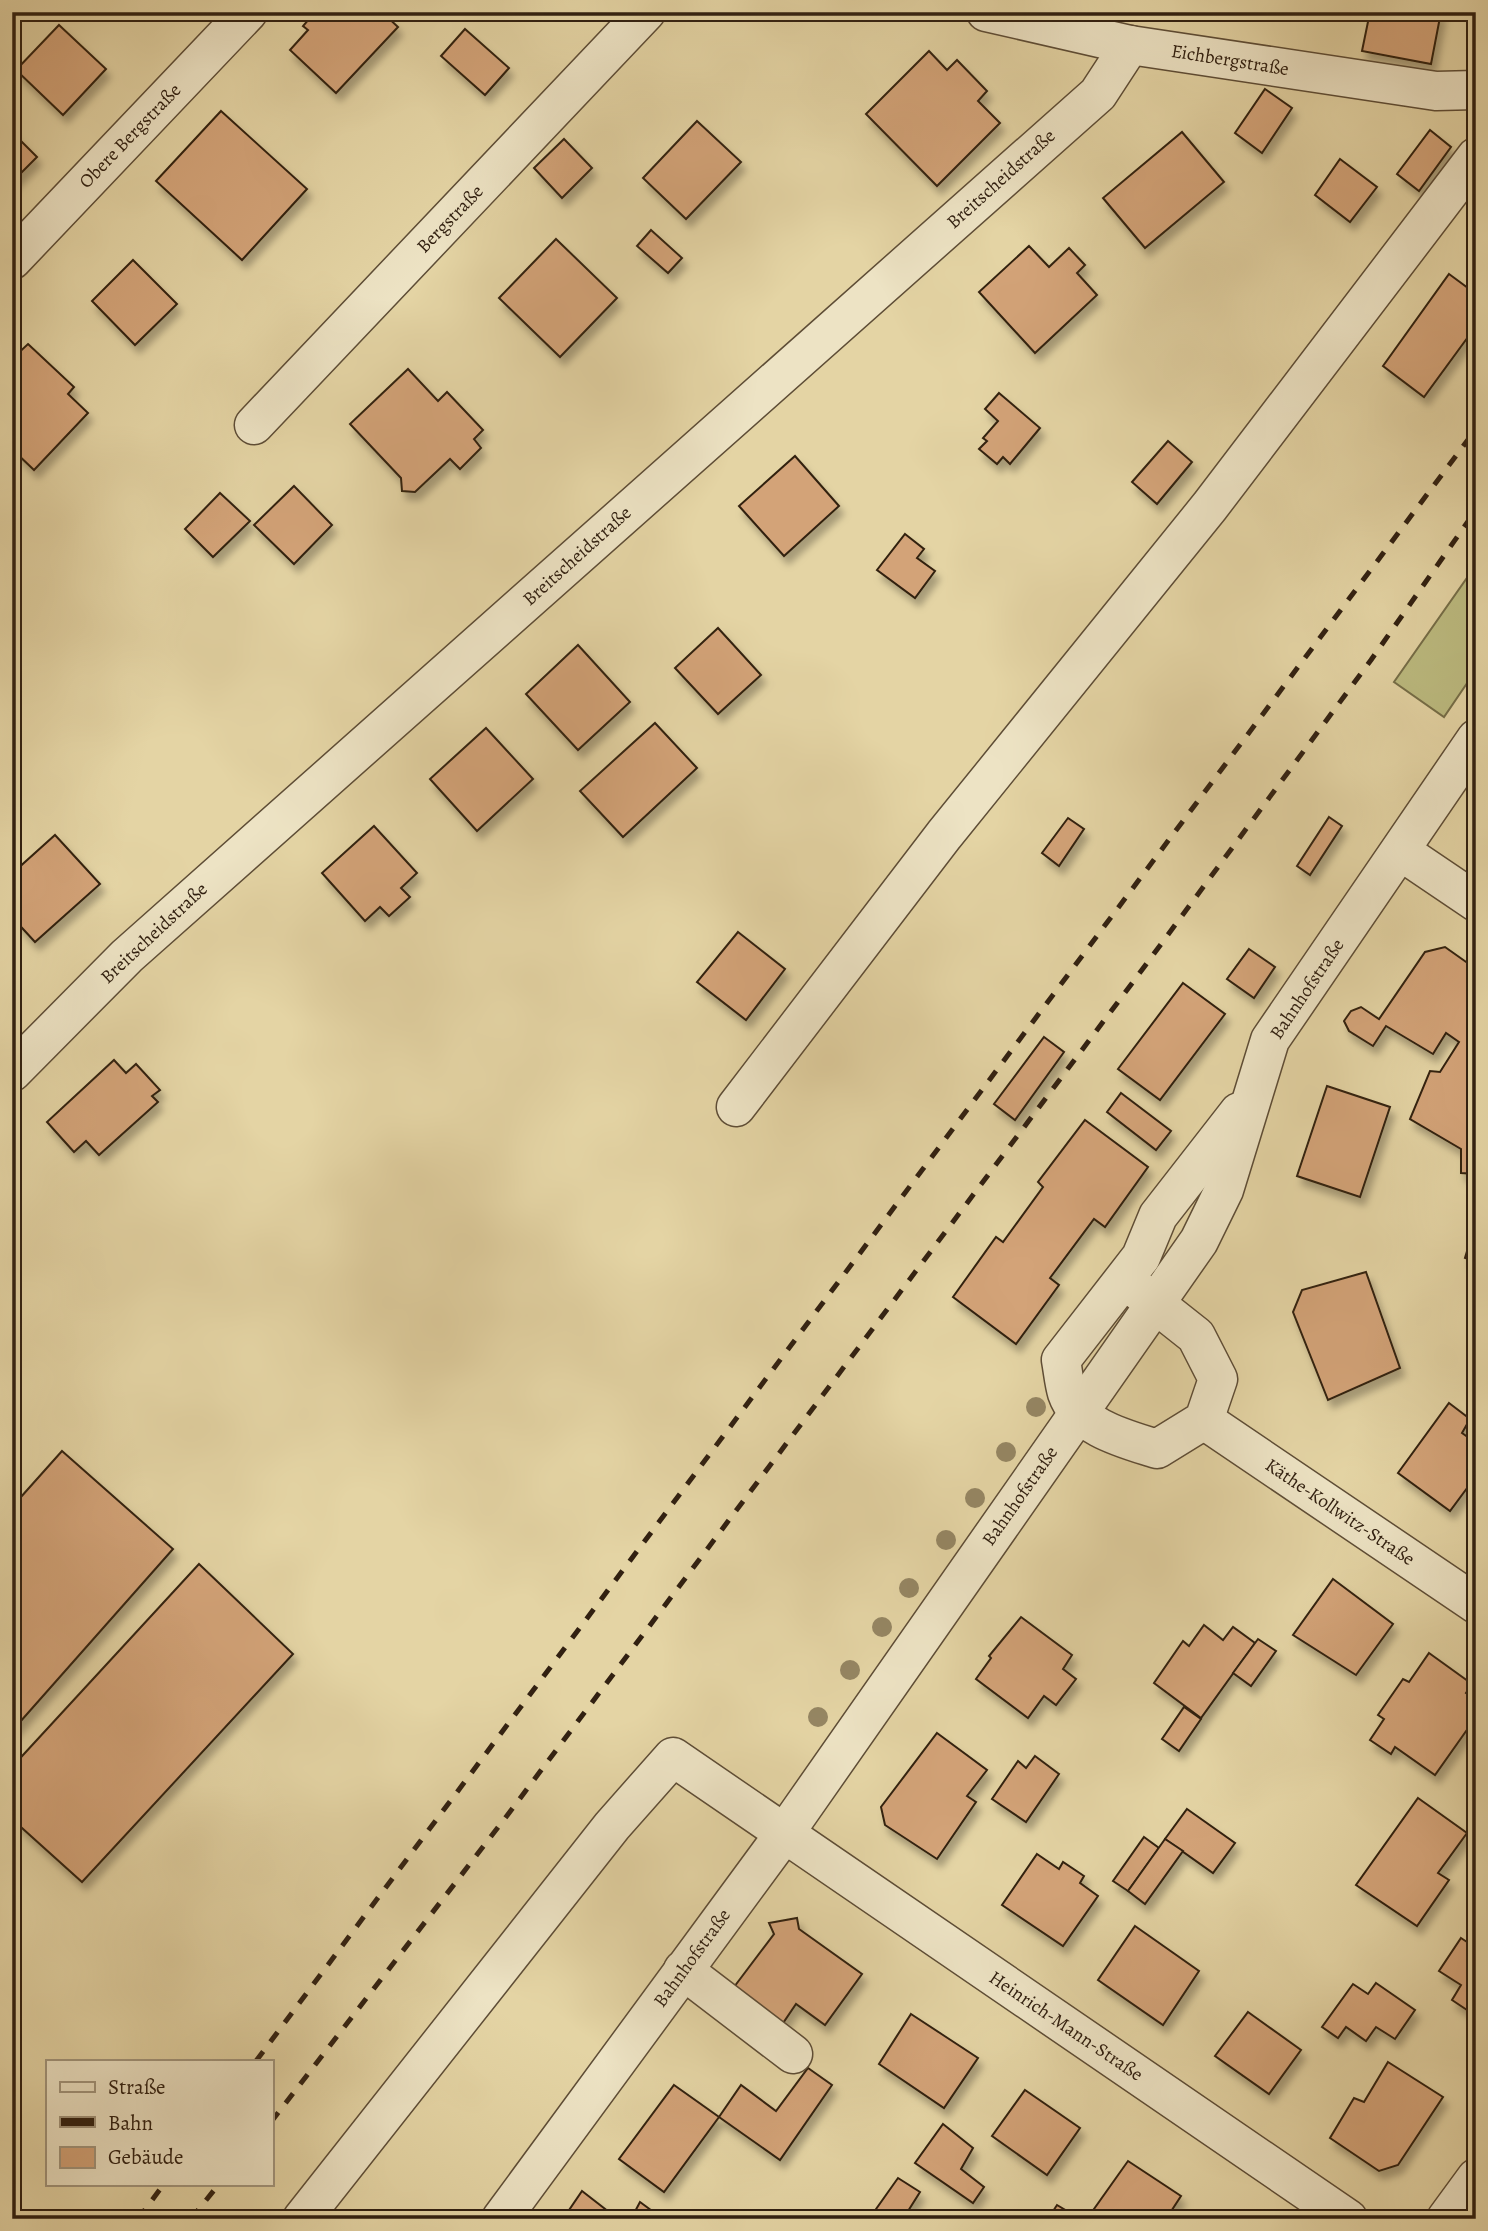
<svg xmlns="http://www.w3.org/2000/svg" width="1488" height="2231" font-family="Alegreya,serif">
<defs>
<filter id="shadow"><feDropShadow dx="4.5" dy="8" stdDeviation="3.5" flood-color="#0004"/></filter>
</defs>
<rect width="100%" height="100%" fill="#e4d4a4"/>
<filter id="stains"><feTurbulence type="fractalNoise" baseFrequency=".00286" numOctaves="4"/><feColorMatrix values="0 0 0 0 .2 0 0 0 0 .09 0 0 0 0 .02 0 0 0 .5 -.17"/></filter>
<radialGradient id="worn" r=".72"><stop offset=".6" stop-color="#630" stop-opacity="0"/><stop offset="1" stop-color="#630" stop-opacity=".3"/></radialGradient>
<!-- green -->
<polygon fill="#bcbb80" stroke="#766e48" stroke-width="2" points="1476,565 1476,670 1444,717 1394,682"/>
<!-- building -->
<g fill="#d3a378" stroke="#312011" stroke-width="2" filter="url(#shadow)">
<polygon points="315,12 382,12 398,27 336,93 290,50 308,30 303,26"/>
<polygon points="1370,12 1441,12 1431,64 1362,51"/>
<polygon points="59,25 106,69 63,115 16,70"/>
<polygon points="465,29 509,68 485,95 441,56"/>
<polygon points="929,51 947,70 957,60 987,91 978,101 1000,123 937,186 866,114"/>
<polygon points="1265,89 1292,108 1262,153 1235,133"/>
<polygon points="221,111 307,189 242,260 156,181"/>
<polygon points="697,121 741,162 686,219 643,178"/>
<polygon points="1430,130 1451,147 1419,191 1397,174"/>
<polygon points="12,132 37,157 12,182"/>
<polygon points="1182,132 1224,182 1145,248 1103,198"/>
<polygon points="564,139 592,168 562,198 534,168"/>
<polygon points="1340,159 1377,187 1350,222 1315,195"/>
<polygon points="651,230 682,258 668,273 637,246"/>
<polygon points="556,239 617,298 560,357 499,298"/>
<polygon points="1029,246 1049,267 1069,248 1085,265 1077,273 1097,295 1035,353 979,292"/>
<polygon points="133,260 177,304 135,345 92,301"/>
<polygon points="1449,274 1476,294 1476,326 1424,397 1383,366"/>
<polygon points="28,344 74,387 68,394 88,413 34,470 12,449 12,359"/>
<polygon points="408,369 438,401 447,392 483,430 474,439 481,448 460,469 450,459 415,492 402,491 401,478 350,424"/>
<polygon points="999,393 1040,428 1010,464 1003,457 997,464 979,449 987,441 983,438 998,421 985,409"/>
<polygon points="1168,441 1192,462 1157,504 1132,482"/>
<polygon points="795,456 839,506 784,556 739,506"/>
<polygon points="294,486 332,525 294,564 254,525"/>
<polygon points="220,493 250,521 213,557 185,529"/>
<polygon points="905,534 924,549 917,558 935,571 915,598 877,570"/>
<polygon points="718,628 761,675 718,714 675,668"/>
<polygon points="578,645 630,702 578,750 526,694"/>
<polygon points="655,723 697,768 623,837 580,791"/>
<polygon points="486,728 533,779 477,831 430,779"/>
<polygon points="1329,817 1342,826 1310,875 1297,866"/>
<polygon points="1068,818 1084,829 1059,866 1042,853"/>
<polygon points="374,826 417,873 401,888 410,897 389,916 380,907 365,921 322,873"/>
<polygon points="55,835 100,884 35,942 12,917 12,866 16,870"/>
<polygon points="738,932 785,969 746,1020 697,982"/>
<polygon points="1445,947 1476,969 1476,1174 1461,1173 1461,1149 1410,1119 1430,1071 1440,1072 1459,1042 1446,1033 1433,1054 1386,1026 1373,1046 1349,1031 1344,1021 1351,1011 1361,1007 1379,1019 1425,952"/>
<polygon points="1249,949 1275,967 1254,998 1227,979"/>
<polygon points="1183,983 1225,1014 1160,1100 1118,1069"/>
<polygon points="1044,1037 1064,1052 1015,1120 994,1104"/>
<polygon points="114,1060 126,1073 136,1064 160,1090 152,1096 158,1102 99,1155 86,1141 74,1152 47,1122"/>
<polygon points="1327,1086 1390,1107 1360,1197 1297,1176"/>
<polygon points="1121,1093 1171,1131 1156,1150 1107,1112"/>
<polygon points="1085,1120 1148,1167 1105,1227 1094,1219 1050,1278 1059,1285 1016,1344 953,1297 996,1237 1003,1242 1043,1187 1038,1182"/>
<polygon points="1474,1228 1476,1229 1476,1262 1465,1258"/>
<polygon points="1366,1272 1400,1368 1328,1400 1293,1312 1302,1290"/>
<polygon points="1449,1403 1470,1419 1462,1433 1476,1443 1476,1476 1450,1511 1398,1473"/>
<polygon points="62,1451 173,1549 12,1731 12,1507"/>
<polygon points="199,1564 293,1654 82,1882 12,1819 12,1767"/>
<polygon points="1333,1579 1393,1624 1356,1675 1293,1635"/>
<polygon points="1021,1617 1072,1655 1063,1669 1076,1679 1056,1705 1044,1696 1028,1718 976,1679 991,1658 989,1656"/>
<polygon points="1204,1625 1223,1640 1233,1627 1255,1643 1201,1718 1154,1683 1183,1641 1189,1646"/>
<polygon points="1258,1639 1276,1651 1251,1686 1233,1673"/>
<polygon points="1429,1653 1472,1684 1466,1693 1476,1700 1476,1717 1435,1775 1395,1747 1391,1754 1370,1740 1384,1719 1378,1715 1403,1679 1409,1682"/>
<polygon points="1184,1707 1201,1719 1179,1751 1162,1739"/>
<polygon points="937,1733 987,1770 967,1796 976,1802 937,1859 885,1825 881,1807"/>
<polygon points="1035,1756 1059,1774 1026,1822 992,1799 1018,1761 1026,1768"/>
<polygon points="1418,1798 1467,1833 1438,1873 1449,1880 1417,1926 1356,1885"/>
<polygon points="1187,1809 1235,1843 1213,1873 1165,1839"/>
<polygon points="1144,1837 1159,1848 1128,1891 1113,1881"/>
<polygon points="1165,1839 1183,1851 1145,1904 1128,1891"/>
<polygon points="1037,1854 1059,1869 1063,1862 1084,1876 1080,1883 1098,1896 1063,1946 1002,1905"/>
<polygon points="797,1918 799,1929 862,1974 825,2025 796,2004 777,2032 728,1995 774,1934 769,1923"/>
<polygon points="1135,1926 1199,1971 1163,2025 1098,1980"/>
<polygon points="1461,1938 1476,1948 1476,2016 1452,2000 1461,1985 1439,1971"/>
<polygon points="1376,1983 1415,2010 1395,2039 1376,2027 1366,2041 1346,2027 1338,2038 1322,2027 1353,1984 1368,1994"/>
<polygon points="1248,2012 1301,2050 1269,2094 1215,2056"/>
<polygon points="911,2014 978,2058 944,2108 879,2064"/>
<polygon points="1388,2062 1443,2097 1398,2165 1379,2171 1330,2138 1354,2098 1364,2102"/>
<polygon points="808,2068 832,2085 780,2160 719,2117 741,2085 776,2111"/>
<polygon points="674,2085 719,2117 664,2192 619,2159"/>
<polygon points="1025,2090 1080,2128 1047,2175 992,2136"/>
<polygon points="943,2124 973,2148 961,2169 984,2187 973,2203 915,2163"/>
<polygon points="1128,2161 1181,2196 1166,2219 1109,2219 1094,2209"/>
<polygon points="898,2178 920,2192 903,2219 869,2219"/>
<polygon points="582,2191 618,2219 563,2219"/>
<polygon points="640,2202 663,2219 631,2219"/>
<polygon points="1057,2205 1077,2217 1076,2219 1048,2219"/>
</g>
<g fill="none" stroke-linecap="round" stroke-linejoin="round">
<!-- minor casing -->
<g stroke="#5e4d36" stroke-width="41">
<g id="minor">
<polyline points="986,12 1130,45 1436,91 1476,90"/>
<polyline points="12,260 248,12"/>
<polyline points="254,425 646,12"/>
<polyline points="1402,852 1476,902"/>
<polyline points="12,1072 127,956 1098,94 1130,45"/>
<polyline points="736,1107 944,835 1210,506 1476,157"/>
<path d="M1124,1279l72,57 22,43 -14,41 -47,29c-31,-10 -78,-21 -90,-56 -3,-10 -4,-22 -6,-33l80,-103 17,-41 81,-104"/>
<polyline points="1204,1420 1476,1604"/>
<polyline points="683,1970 793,2054"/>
<polyline points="302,2219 612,1826 673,1757 1348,2219"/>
<polyline points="501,2219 784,1834 1199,1241 1224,1190 1270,1040 1476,739"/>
<polyline points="1446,2219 1476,2178"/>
</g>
</g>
<!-- minor -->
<use href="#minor" stroke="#ede3c4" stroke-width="38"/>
<!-- rail -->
<g stroke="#312011" stroke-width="5" stroke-dasharray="12 12" stroke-linecap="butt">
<polyline points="256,2061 1476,429"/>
<polyline points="271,2122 506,1817 1133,982 1371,660 1476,510"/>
<polyline points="138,2219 164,2184"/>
<polyline points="191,2219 219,2184"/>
</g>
</g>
<!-- trees -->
<g fill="#958663">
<circle cx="1036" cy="1407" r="10"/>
<circle cx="1006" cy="1452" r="10"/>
<circle cx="975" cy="1498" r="10"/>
<circle cx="946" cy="1540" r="10"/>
<circle cx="909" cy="1588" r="10"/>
<circle cx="882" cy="1627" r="10"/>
<circle cx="850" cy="1670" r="10"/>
<circle cx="818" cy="1717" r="10"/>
</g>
<g text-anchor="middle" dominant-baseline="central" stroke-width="6" stroke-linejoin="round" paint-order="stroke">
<!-- street labels -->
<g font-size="19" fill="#312011" stroke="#ede3c4">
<text transform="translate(1230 60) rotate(9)">Eichbergstraße</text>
<text transform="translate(130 136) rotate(-46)">Obere Bergstraße</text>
<text transform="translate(1001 179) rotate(-42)">Breitscheidstraße</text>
<text transform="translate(450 219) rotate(-46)">Bergstraße</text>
<text transform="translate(577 556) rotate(-42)">Breitscheidstraße</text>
<text transform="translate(154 933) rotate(-43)">Breitscheidstraße</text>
<text transform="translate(1307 989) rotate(-56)">Bahnhofstraße</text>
<text transform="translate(1020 1496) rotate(-55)">Bahnhofstraße</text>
<text transform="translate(1340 1512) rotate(34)">Käthe-Kollwitz-Straße</text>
<text transform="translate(692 1958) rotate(-54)">Bahnhofstraße</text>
<text transform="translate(1066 2026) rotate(34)">Heinrich-Mann-Straße</text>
</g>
</g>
<!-- margin -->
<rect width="1488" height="2231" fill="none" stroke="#e4d4a4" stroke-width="42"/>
<rect x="14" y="14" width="1460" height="2203" fill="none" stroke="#312011" stroke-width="3.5"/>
<rect x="21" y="21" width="1446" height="2189" fill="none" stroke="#312011" stroke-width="2"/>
<!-- legend -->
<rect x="46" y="2060" width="228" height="126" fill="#ede3c4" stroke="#a2957c" stroke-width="2"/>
<rect x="60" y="2082" width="35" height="10" fill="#ede3c4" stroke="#a2957c" stroke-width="2"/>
<text x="108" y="2094" font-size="21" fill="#312011">Straße</text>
<rect x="60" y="2117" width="35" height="10" fill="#312011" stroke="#a2957c" stroke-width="2"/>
<text x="108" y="2130" font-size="21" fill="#312011">Bahn</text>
<rect x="60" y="2147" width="35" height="21" fill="#d3a378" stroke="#a2957c" stroke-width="2"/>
<text x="108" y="2164" font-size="21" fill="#312011">Gebäude</text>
<rect width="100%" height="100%" filter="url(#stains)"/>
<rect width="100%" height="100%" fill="url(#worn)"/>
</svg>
